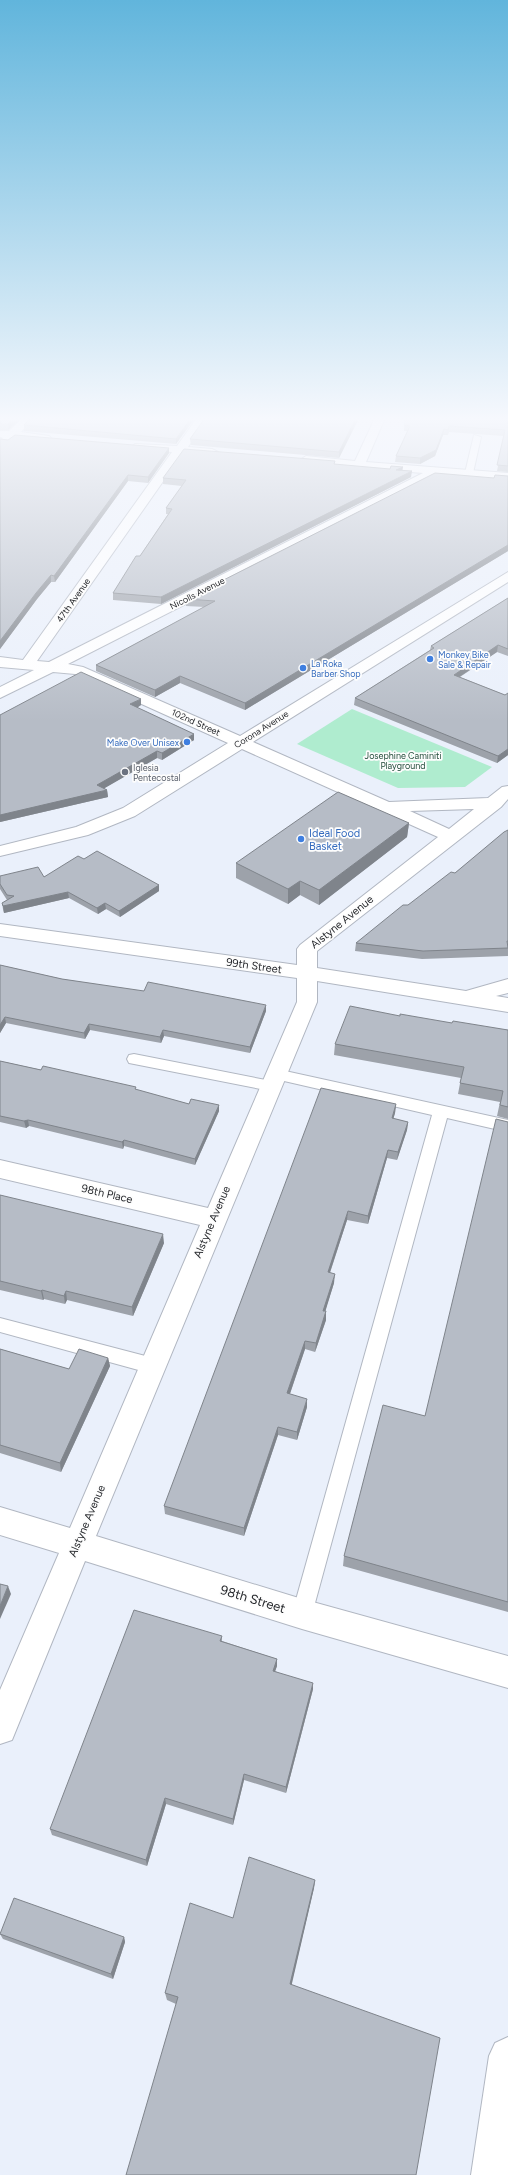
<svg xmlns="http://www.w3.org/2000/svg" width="508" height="2175" font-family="Figtree,sans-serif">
<rect width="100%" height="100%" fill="#eaf0fb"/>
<!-- green -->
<polygon fill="#afeccf" points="352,709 492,767 465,787 398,788 297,744"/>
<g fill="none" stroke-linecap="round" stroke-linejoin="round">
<!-- lane casing -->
<g stroke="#b1b7c2" stroke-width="2">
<g id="lane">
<polygon points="474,435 481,437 473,473 469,475 465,473"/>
<polygon points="134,1054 271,1081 276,1082 278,1086 276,1090 271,1091 129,1063 127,1059 129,1055"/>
<polygon points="276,1069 508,1120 508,1132 447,1118 312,1614 309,1621 302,1624 295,1621 292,1614 432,1115 271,1078 269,1074 271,1070"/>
<polygon points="0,1318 153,1358 159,1361 162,1366 159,1371 153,1374 0,1332"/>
</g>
</g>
<!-- street casing -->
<g stroke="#b1b7c2" stroke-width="2">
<g id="street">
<polygon points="23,418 34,418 21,432 49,436 51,438 49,440 15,439 9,444 1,444 0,441 3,438 0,437 0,431 9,431"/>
<path d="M197,418h10l-19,29 24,2 6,3 -6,3 -29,-2 -146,208 12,1 374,-189 -117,-9 -6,-4 6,-4 49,5 20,-43h10l-19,44 142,11v8l-69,-6 -371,189 15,3 157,69 268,-164v10l-255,160 136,60 99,-4 14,-11 6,-1v13l-7,8 -184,144v17l149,23 42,-12v14l-12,3 12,2v14l-191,-31v21l-221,534 206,63 206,57v32l-206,-59 -217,-68 -73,179 -12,4v-54l59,-137 -59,-18v-28l70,21 130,-303 -200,-47v-18l208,48 89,-206v-24l-297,-42v-12l297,41v-16l3,-4 138,-108 -196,-88 -107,67 -47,19 -88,21v-10l76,-19 47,-19 105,-65 -153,-69 -22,-2 -53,26v-11l34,-17 -34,-3v-10l23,3 149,-208 -33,-3 -6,-3 2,-2 42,2zM474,809l-25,20 -39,-18z"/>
<polygon points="508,2037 508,2175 471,2175 489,2056 495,2043"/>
</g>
</g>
<!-- lane -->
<use href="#lane" fill="#fff" fill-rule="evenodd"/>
<!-- street -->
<use href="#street" fill="#fff" fill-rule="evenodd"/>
</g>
<!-- wall -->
<g fill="#9da2aa">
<polygon points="0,418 22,418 8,430 0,430"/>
<polygon points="195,418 176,444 24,431 24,425"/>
<polygon points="205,418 359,418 339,458 191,445 190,439"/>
<polygon points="508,418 508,472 497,471 504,436 449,432 448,435 443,435 435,456 420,464 395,462 396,456 407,431 404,431 404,425"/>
<polygon points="0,439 169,453 148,483 128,481 55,582 51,582 37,599 0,649"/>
<polygon points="335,465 403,471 411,477 161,604 113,600 113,593 140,556 168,514 166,514 166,508 182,486 163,484 163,478"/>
<polygon points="508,476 508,551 245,710 180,683 155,697 96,671 96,665 205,607 186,606 186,599 494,478"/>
<polygon points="508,598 508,656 497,652 460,677 505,695 508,693 508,755 497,763 354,705 355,698 430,650 431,646"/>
<polygon points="141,705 137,708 194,740 162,760 157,758 104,788 107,790 108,797 0,822 0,715"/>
<polygon points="409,823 407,837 319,905 300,895 288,904 236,878 236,863"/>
<polygon points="508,830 508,956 422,959 355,951 356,943 408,905 455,873"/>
<polygon points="84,859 159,885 159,891 120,917 106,909 98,914 69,898 4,913 3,909 2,903 7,900 0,889 0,876 44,877"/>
<polygon points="0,965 62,979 266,1011 250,1053 164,1036 161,1043 90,1030 85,1039 6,1023 0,1033"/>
<polygon points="400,1016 452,1023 508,1030 508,1119 497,1116 500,1102 458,1094 461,1078 334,1055 335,1044"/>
<polygon points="0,1061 136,1090 189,1104 219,1111 195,1165 124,1146 123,1149 29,1126 26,1128 0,1122"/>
<polygon points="396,1104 395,1113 393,1119 408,1122 407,1130 397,1160 387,1158 368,1224 347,1220 330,1273 334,1283 325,1311 326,1320 315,1352 305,1349 290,1394 307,1407 297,1440 278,1435 244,1536 165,1514 164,1506"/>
<polygon points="508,1122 508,1612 343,1566 344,1556 425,1416"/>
<polygon points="0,1195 164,1243 133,1316 67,1300 65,1304 44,1299 43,1300 0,1290"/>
<polygon points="0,1349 69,1369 108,1358 110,1366 61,1472 0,1453"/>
<polygon points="222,1636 222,1641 277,1659 277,1666 275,1671 313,1689 286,1793 244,1780 233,1825 166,1804 147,1866 52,1835 50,1829"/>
<polygon points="315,1880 314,1888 291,1985 176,2004 167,2000 165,1993 233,1918"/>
<polygon points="0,1934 124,1937 125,1942 113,1979 3,1939"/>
</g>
<!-- shaded-wall -->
<g fill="#7f848b">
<polygon points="15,418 22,418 8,430 8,424"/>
<polygon points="191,418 195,418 176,444 176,439"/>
<polygon points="356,418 359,418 339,458 339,452"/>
<polygon points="444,429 443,435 435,456 420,464 420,458"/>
<polygon points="169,448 169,453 148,483 148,477"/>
<polygon points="403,467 402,473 396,470"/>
<polygon points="412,471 411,477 161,604 161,597"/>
<polygon points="128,475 128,481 55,582 54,576"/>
<polygon points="508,545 508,551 245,710 245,703"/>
<polygon points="51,575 51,582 37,599 0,649 0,641 36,593"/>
<polygon points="498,645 497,652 453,681 454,675"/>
<polygon points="180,676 180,683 155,697 155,690"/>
<polygon points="141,699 141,705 131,711 130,704"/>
<polygon points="194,734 194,740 162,760 162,753"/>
<polygon points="508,749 508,755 497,763 498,756"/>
<polygon points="157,751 157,758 98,792 107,790 108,797 0,822 0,815 97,785"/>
<polygon points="409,823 407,837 319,905 319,890"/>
<polygon points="300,881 300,895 288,904 288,889"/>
<polygon points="159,885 159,891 120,917 119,911"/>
<polygon points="68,892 69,898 4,913 3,906"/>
<polygon points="105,903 106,909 98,914 97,908"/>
<polygon points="266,1005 266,1011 250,1053 250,1047"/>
<polygon points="5,1017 6,1023 0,1033 0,1025"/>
<polygon points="89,1024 90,1030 85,1039 84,1033"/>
<polygon points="163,1030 164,1036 161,1043 160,1037"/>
<polygon points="396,1104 395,1113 391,1127 392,1118"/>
<polygon points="219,1105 219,1111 195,1165 195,1159"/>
<polygon points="28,1120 29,1126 26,1128 24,1121"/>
<polygon points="408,1122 407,1130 397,1160 398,1152"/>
<polygon points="124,1140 124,1146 123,1149 122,1142"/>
<polygon points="388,1150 387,1158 368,1224 368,1216"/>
<polygon points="348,1211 347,1220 327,1281 328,1272"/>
<polygon points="163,1234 164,1243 133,1316 132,1307"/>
<polygon points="335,1274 334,1283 323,1319 323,1311"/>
<polygon points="42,1290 44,1299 43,1300 41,1291"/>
<polygon points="66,1291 67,1300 65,1304 64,1296"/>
<polygon points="326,1311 326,1320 315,1352 316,1343"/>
<polygon points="305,1341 305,1349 287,1402 287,1393"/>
<polygon points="108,1358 110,1366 61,1472 60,1463"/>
<polygon points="307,1399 307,1407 297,1440 297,1432"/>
<polygon points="278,1427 278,1435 244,1536 244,1528"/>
<polygon points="8,1586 11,1594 0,1619 0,1606"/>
<polygon points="277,1659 277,1666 273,1677 273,1671"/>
<polygon points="313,1683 313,1689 286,1793 286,1787"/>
<polygon points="244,1774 244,1780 233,1825 233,1819"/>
<polygon points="165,1798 166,1804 147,1866 146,1860"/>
<polygon points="315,1880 314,1888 290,1992 290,1984"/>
<polygon points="124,1937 125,1942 113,1979 111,1974"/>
</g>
<!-- building -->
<g fill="#b6bcc6" stroke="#7f848b">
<polygon points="0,418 15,418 8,424 0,424"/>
<polygon points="31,418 191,418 176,439 24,425"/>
<polygon points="205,418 356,418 339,452 190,439"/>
<polygon points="406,418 508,418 508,466 497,465 505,430 449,426 448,430 444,429 436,450 420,458 396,456 410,426 404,425"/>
<polygon points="15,435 169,448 148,477 128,475 54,576 51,575 36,593 0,641 0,439 8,440"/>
<polygon points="184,449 335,461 334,464 390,469 391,466 403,467 396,470 412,471 161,597 113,593 136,556 140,556 172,509 166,508 186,480 163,478"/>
<polygon points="435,473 494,478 495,475 508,476 508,545 245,703 180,676 155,690 96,665 215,601 186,599"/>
<polygon points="508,598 508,649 498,645 454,675 505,695 508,693 508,749 498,756 355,698 434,648 431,646"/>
<polygon points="81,672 141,699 130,704 194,734 162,753 157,751 97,785 107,790 0,815 0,715"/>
<polygon points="338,792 409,823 319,890 300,881 288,889 236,863"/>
<polygon points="508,830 508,941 507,941 508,948 423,951 356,943 403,905 408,905 451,872 455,873 504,832"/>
<polygon points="97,851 159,885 119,911 105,903 97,908 68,892 3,906 2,903 14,896 7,895 0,884 0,876 38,867 44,877 78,856 84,859"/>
<polygon points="0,965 62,979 144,991 148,982 266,1005 250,1047 163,1030 160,1037 89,1024 84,1033 5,1017 0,1025"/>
<polygon points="350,1006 400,1016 400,1014 452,1023 453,1021 508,1030 508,1107 500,1105 503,1091 460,1083 464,1067 335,1044"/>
<polygon points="0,1061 41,1070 43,1066 136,1087 135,1089 189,1104 191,1099 219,1105 195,1159 124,1140 122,1142 28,1120 24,1121 0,1116"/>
<polygon points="321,1088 396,1104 392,1118 408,1122 398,1152 388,1150 368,1216 348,1211 328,1272 335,1274 323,1311 326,1311 316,1343 305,1341 287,1393 307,1399 297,1432 278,1427 244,1528 164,1506"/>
<polygon points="496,1119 508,1122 508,1602 344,1556 383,1405 425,1416"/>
<polygon points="0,1195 163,1234 132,1307 66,1291 64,1296 42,1290 41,1291 0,1281"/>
<polygon points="0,1349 69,1369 79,1349 108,1358 60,1463 0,1445"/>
<polygon points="0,1584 8,1586 0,1606"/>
<polygon points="134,1610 222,1636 220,1641 277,1659 273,1671 313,1683 286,1787 244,1774 233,1819 165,1798 146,1860 50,1829"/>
<polygon points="249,1857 315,1880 290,1984 440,2038 416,2175 126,2175 178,1997 165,1993 190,1903 233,1918"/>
<polygon points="14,1898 124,1937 111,1974 0,1934"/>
</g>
<!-- sky -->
<linearGradient id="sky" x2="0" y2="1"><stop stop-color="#61b5dc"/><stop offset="0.58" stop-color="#f6f8fd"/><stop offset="1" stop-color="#f6f8fd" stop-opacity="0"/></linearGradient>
<rect width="508" height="722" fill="url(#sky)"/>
<!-- markers -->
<g fill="#3f7fe0" stroke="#fdfdfd" stroke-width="1.5">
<circle cx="430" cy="659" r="4"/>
<circle cx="303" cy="668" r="4"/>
<circle cx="187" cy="742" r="4"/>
<circle cx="301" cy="839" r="4"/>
</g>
<circle fill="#6b7280" stroke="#fdfdfd" stroke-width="1.5" cx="125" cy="772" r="4"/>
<g text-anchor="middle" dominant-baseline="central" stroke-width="3.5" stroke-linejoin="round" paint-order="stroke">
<!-- far-street labels -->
<g font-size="9" fill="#26282c" stroke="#fdfdfd">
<text transform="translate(197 593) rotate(-27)">Nicolls Avenue</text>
<text transform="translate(73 600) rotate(-55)">47th Avenue</text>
<text transform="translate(196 722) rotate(24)">102nd Street</text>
<text transform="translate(261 729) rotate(-32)">Corona Avenue</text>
</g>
<!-- far-shop labels -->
<g font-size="9" fill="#366cbe" stroke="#fdfdfd" text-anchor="start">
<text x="438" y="654">Monkey Bike<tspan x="438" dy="10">Sale &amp; Repair</tspan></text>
<text x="311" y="663">La Roka<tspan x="311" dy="10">Barber Shop</tspan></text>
<text x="179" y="742" text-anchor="end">Make Over Unisex</text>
</g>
<!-- far-park labels -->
<g font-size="9" fill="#224c3a" stroke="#fdfdfd">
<text x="403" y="755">Josephine Caminiti<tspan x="403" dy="10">Playground</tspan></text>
</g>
<!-- far-worship labels -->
<g font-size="9" fill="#5b616d" stroke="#fdfdfd" text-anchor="start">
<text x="133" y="767">Iglesia<tspan x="133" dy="10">Pentecostal</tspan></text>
</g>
<!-- shop labels -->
<g font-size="11" fill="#366cbe" stroke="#fdfdfd" text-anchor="start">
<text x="309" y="833">Ideal Food<tspan x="309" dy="13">Basket</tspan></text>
</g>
<!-- street labels -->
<g font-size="11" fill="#26282c" stroke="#fdfdfd">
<text transform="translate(342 922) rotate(-39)">Alstyne Avenue</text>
<text transform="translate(254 966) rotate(8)">99th Street</text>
<text transform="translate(107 1194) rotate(13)">98th Place</text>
<text transform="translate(212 1222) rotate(-67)">Alstyne Avenue</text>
<text transform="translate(87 1521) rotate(-67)">Alstyne Avenue</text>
</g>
<!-- near-street labels -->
<g font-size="13" fill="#26282c" stroke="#fdfdfd">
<text transform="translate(253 1599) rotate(17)">98th Street</text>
</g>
</g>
</svg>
